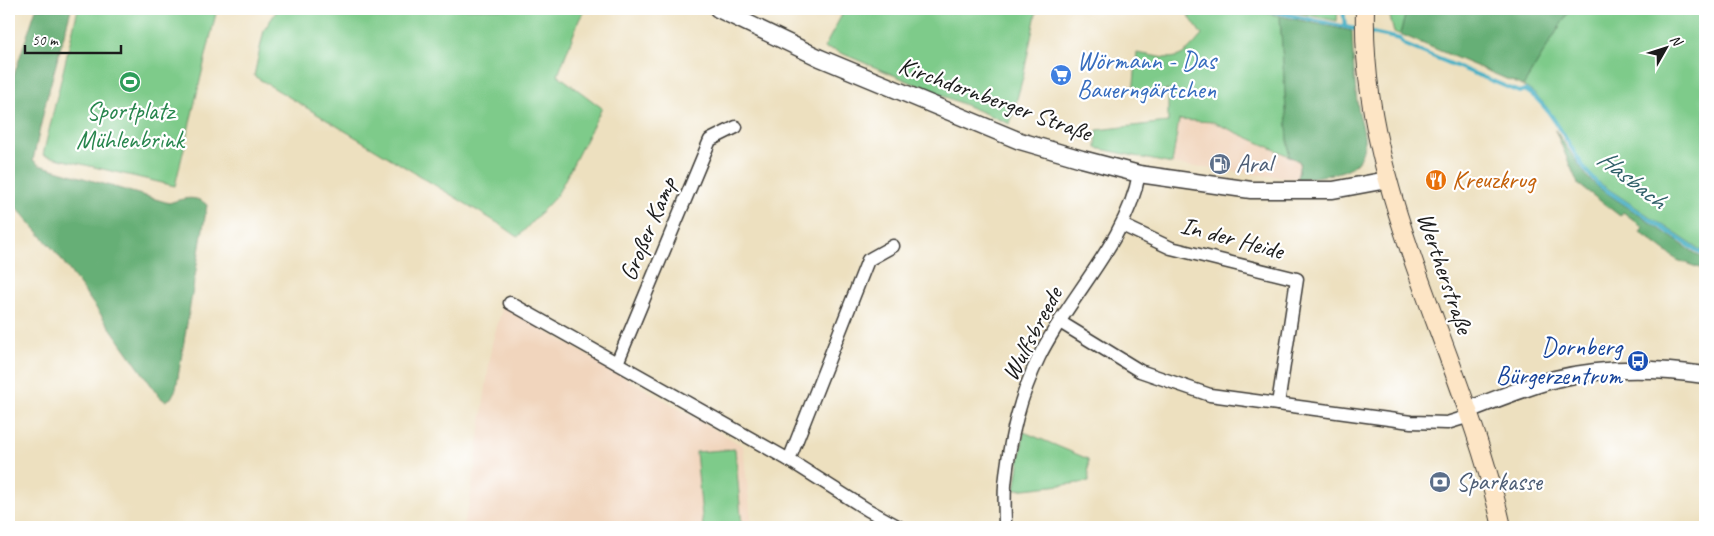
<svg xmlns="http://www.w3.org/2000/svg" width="1714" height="536" font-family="Caveat,sans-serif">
<rect width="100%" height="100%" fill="#fff"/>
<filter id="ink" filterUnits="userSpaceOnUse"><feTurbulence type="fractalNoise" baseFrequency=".02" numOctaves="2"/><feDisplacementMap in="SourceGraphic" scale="10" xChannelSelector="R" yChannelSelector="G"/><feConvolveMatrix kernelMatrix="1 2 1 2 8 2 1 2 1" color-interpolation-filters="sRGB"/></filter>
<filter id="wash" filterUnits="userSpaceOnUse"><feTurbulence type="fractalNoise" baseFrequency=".0096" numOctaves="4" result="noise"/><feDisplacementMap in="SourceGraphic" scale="20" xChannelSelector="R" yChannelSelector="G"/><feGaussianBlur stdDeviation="1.12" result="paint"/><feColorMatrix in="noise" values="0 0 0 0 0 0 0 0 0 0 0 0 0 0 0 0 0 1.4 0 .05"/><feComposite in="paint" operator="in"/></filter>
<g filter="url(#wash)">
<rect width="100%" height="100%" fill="#ede0bf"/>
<!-- built -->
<g fill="#f1d5bd">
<polygon points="1179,120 1213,122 1301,162 1297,179 1172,164"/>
<polygon points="503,306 743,446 752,527 462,527 470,501 492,343"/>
</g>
<!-- green -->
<g fill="#7ecb8a" stroke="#4d7453">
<polygon points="78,9 217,9 175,186 43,155"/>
<polygon points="278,9 585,9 579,20 558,75 602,108 557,195 518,237 501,225 254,76 264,30"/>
<polygon points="845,9 1037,9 1023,77 1010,124 834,50 824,48"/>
<path d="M1184,9h63l33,7 9,140 -76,-34 -34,-2 -7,44 -76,-16 1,-18 71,-8v-32l-35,3 4,-40c36,6 40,12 65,-18z"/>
<polygon points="1280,9 1338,9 1337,21"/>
<polygon points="1388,9 1407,9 1400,34 1394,33"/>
<path d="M1568,9h137v244l-107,-71c-4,-4 -8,-7 -11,-11 -21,-26 -34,-69 -64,-85l46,-75z"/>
<polygon points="1024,432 1088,459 1089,482 1015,490"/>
<polygon points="735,449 742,527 703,527 696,452"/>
</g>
<!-- forest -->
<g fill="#66af76" stroke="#416649">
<path d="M36,9h35l-25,92 -13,59 6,5 130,38c13,-4 26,-9 38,2l-31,184 -5,9 -6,3 -6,-5 -100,-140 -50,-57v-109z"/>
<polygon points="1407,9 1568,9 1569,11 1523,86 1400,34"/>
<path d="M1280,16l72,15c1,26 2,51 6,77 2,11 7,23 6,34 0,8 -3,16 -8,21 -10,12 -44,14 -59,16l3,-17 -11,-6z"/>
<polygon points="1555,130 1588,178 1599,188 1705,260 1705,270 1677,260 1640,232 1643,227 1623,212 1620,216 1578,184"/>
</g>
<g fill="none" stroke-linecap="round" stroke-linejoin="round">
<!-- stream -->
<g stroke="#46b0c5" stroke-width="4">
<polyline points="1262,9 1360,30"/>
<polyline points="1343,9 1345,26"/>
<path d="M1372,33l28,6 5,6 114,47 6,-2c31,17 47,71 75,96l105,70"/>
</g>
</g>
</g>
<g filter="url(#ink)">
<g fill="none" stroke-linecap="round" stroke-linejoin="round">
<!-- minor casing -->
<g stroke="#3b3934" stroke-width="15">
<g id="minor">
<polyline points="1122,225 1171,248 1297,279 1278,404"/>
<polyline points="510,303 789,460 868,510 899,527"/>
<polyline points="1060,322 1140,371 1210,395 1411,422 1447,423 1470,416"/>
<polyline points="617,363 710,140 736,127"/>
<polyline points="789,460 868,260 893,246"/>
<path d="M1005,527c0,-14 -1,-28 0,-42 4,-43 15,-89 34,-128 29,-60 88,-116 100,-183"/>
</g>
</g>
<!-- tertiary casing -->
<g stroke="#3b3934" stroke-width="19">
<g id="tertiary">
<polyline points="718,9 820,58 1020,141 1082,159 1139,174 1251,190 1333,190 1387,180"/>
<path d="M1468,410c28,-11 58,-23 87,-31 48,-12 102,-11 150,-4"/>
</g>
</g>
<!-- secondary casing -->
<g stroke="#3b3934" stroke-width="20">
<path id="secondary" d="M1365,9c-5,184 98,343 137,518"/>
</g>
<!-- minor -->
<use href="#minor" stroke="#fff" stroke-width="12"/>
<!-- tertiary -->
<use href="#tertiary" stroke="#fff" stroke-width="16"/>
<!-- secondary -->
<use href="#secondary" stroke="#fde5c5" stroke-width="18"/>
</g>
</g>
<!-- icons -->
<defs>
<g id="supermarket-disc" transform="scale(1.125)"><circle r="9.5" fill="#3f7fe0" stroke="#fff"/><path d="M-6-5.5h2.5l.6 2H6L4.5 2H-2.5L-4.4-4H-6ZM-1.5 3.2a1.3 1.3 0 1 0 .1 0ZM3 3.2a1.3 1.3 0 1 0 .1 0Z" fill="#fff"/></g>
<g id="stadium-disc" transform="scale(1.125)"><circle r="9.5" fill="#2e9e5b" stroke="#fff"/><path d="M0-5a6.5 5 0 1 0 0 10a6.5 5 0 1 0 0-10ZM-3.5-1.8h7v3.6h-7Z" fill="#fff"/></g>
<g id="fuel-disc" transform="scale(1.125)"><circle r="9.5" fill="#5c6f8a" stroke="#fff"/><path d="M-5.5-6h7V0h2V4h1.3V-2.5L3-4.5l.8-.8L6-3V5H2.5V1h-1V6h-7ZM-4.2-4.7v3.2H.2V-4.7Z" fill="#fff"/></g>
<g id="restaurant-disc" transform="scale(1.125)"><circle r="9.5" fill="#e8710a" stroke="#fff"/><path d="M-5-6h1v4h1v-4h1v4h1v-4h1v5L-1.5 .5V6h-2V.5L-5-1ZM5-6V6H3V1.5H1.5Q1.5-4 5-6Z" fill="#fff"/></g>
<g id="bus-disc" transform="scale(1.125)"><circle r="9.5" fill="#1a4fb4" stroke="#fff"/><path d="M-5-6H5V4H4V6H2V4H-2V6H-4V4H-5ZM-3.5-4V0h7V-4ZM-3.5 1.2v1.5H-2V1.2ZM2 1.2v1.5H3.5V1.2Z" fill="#fff"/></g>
<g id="bank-disc" transform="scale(1.125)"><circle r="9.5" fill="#5c6f8a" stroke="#fff"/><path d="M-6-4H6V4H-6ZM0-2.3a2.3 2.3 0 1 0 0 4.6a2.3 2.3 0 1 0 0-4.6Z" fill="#fff"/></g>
</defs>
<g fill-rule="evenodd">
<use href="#supermarket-disc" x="1061" y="75"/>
<use href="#stadium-disc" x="130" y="82"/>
<use href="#fuel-disc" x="1220" y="164"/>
<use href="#restaurant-disc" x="1436" y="180"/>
<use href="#bus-disc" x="1638" y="361"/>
<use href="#bank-disc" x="1440" y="482"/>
</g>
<g text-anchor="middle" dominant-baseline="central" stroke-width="4.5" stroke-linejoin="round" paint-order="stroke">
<!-- shop labels -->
<g font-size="25" fill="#366cbe" stroke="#fff" text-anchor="start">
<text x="1077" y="61">Wörmann - Das<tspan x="1077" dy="29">Bauerngärtchen</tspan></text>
</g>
<!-- street labels -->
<g font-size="25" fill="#1c1c1c" stroke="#fff">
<text transform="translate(995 99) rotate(20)">Kirchdornberger Straße</text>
<text transform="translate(648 229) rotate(-67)">Großer Kamp</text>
<text transform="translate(1232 238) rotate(15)">In der Heide</text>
<text transform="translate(1445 273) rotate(71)">Wertherstraße</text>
<text transform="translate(1032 334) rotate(-62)">Wulfsbreede</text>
</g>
<!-- leisure labels -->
<g font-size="25" fill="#27864d" stroke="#fff">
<text x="130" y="111">Sportplatz<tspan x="130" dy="29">Mühlenbrink</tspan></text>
</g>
<!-- service labels -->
<g font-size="25" fill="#4e5e75" stroke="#fff" text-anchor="start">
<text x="1236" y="164">Aral</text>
<text x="1456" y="482">Sparkasse</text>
</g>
<!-- food labels -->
<g font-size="25" fill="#c56008" stroke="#fff" text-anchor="start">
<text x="1452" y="180">Kreuzkrug</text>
</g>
<!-- transit labels -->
<g font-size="25" fill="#164399" stroke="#fff" text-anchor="end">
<text x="1622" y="347">Dornberg<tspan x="1622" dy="29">Bürgerzentrum</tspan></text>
</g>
<!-- water labels -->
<g font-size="26" font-style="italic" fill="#2f5f68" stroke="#fff">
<text transform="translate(1632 179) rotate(38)">Hasbach</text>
</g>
</g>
<!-- margin -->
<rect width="1714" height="536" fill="none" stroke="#fff" stroke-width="30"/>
<!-- north arrow -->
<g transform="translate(1666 48) rotate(51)" stroke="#ffffff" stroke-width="4" paint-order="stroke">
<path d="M0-4L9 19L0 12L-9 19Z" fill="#1c1c1c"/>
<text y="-8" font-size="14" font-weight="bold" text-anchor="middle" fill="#1c1c1c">N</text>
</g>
<!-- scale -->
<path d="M25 45v8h96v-8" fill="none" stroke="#1c1c1c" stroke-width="2.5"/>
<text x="32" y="45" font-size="15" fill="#1c1c1c" stroke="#ffffff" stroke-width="4" paint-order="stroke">50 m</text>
</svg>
